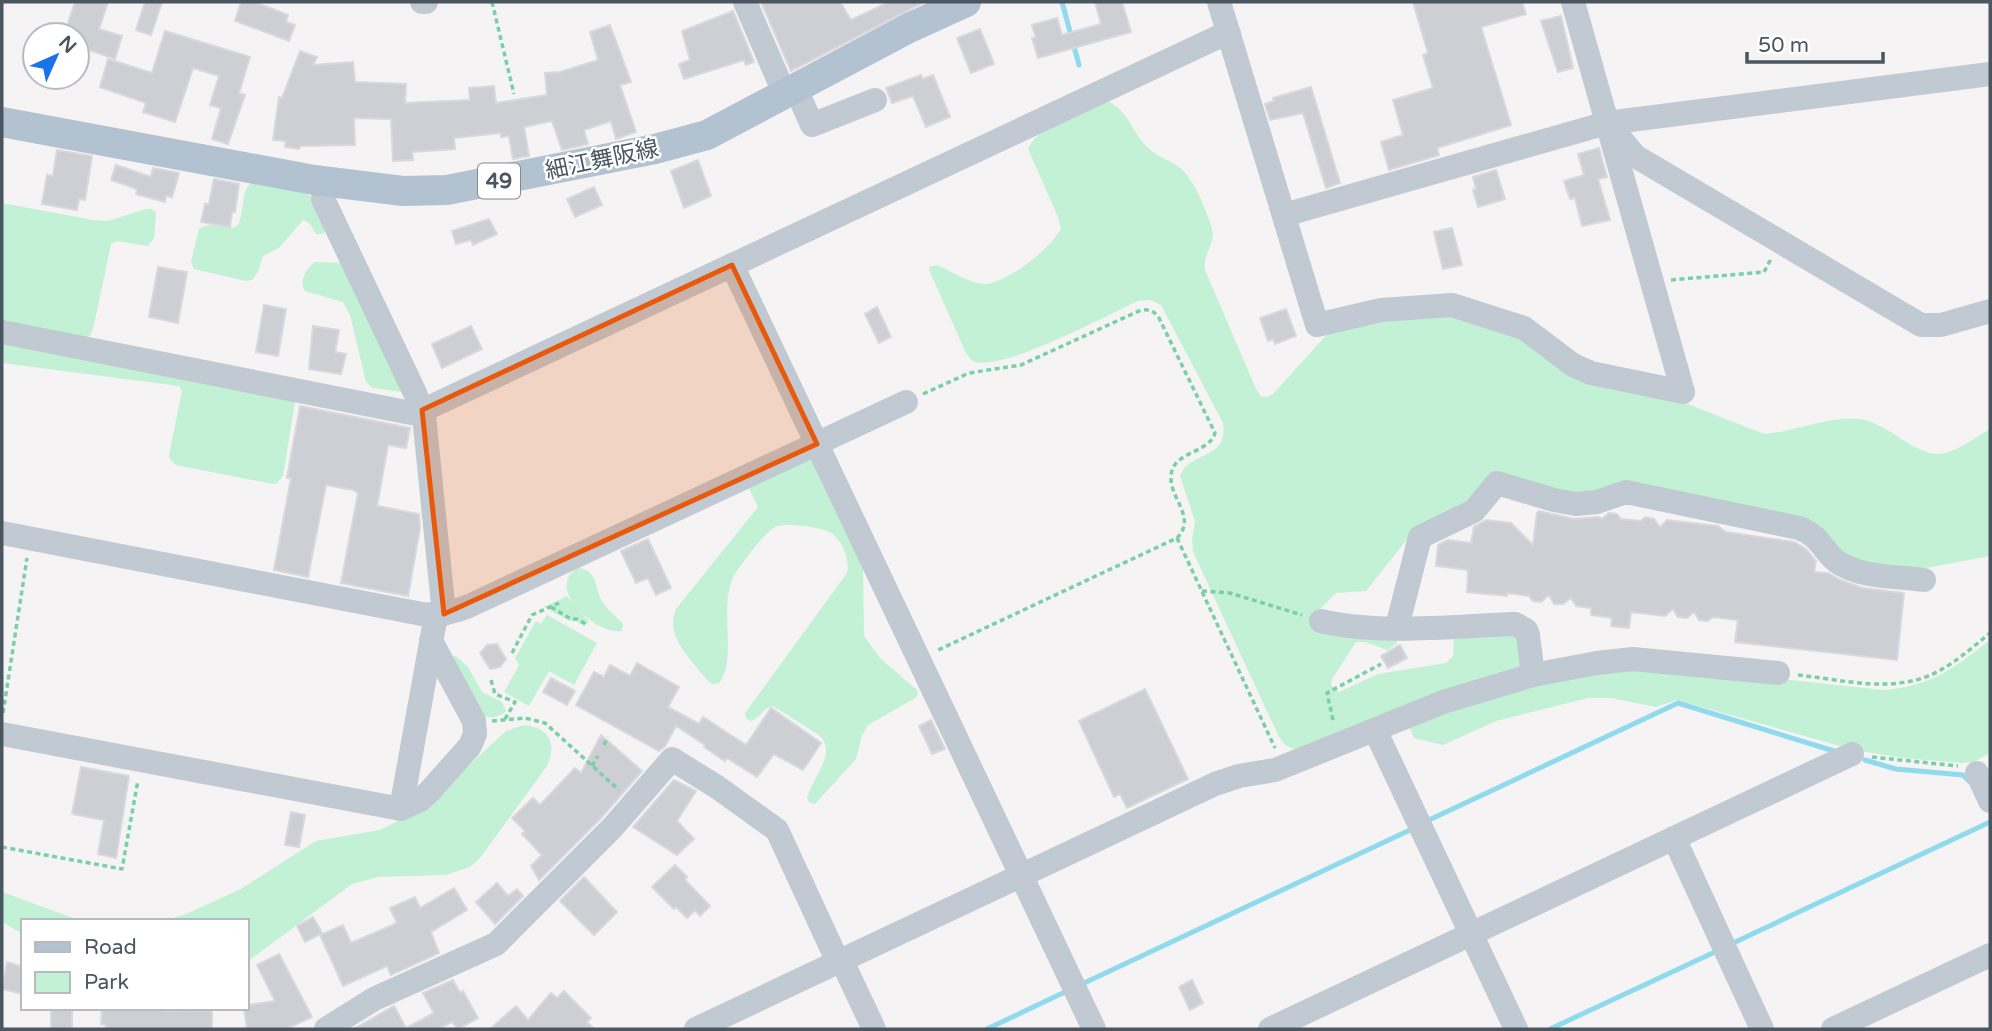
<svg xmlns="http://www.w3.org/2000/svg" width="1992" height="1031" font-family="'Varela Round','Noto Sans JP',sans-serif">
<rect width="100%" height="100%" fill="#f5f3f3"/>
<!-- green -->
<g fill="#c3f1d5">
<path d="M1109,102c20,10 23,30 38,45 9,9 22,13 32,20 14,10 28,44 33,62 4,15 -10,26 -7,41l51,119 5,7 7,1 6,-4 57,-63 120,-19 313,123c30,-2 68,-19 95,-15 11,1 21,7 30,12 13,8 33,23 48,23 18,0 39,-17 53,-25v127l-80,15 -58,-9 -37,-36 -239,-29 -75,-20 -27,23 -65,37 -43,54 -30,2 -20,20 80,25 1,5 -9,7 -23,-8h-9l-24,37 -1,6 8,7 39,-18 68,-11 7,-7 1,-17 64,-6 7,34 -230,83 -10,-5 -6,-8 -86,-185 -1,-13 3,-18 -15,-45c10,-26 49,-15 43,-53l-62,-118 -11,-5 -12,1c-33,15 -130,68 -162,61 -6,-2 -9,-7 -11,-11l-35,-79 -1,-5 8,-2c14,6 30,17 46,19 21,2 70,-37 78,-56l-3,-11 -30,-68c9,-22 49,-34 71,-44z"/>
<path d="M252,182l54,11 7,5 13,32 -3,4h-7l-6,-10 -7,-4 -24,28 -16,8 -5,16 -6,8 -6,1 -52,-12 -3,-7 8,-33 9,-4 25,3 5,-3c7,-14 2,-33 14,-43z"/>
<polygon points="2,203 93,220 108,221 146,209 152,209 156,213 154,238 148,246 117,241 111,244 94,325 91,334 84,340 2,325"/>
<path d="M315,262l29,1 58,129 -29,-4 -7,-6 -16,-67 -7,-13 -38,-11c-6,-10 1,-23 10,-29z"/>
<polygon points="2,339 295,402 283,476 277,483 273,484 176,465 170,459 169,455 182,391 179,386 2,363"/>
<path d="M810,459l5,2 48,99 1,76 17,23 37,32 -1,6 -49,28 -6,10 -6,24 -41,45 -6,-2 -2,-4c6,-22 31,-45 12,-63l-46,-29c-11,2 -13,13 -23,15l-4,-3 -1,-5 102,-140c3,-11 -4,-31 -14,-39 -8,-7 -49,-12 -58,-7 -11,6 -31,34 -39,45 -20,32 3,87 -17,111l-6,1 -6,-4c-16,-21 -43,-44 -31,-71l82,-102 -10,-21z"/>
<path d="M578,568c21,2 16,21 25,35 6,8 14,14 20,21l-1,7c-27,4 -78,-44 -44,-63z"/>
<polygon points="567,596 589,622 584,626 576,621 570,621 544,607"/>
<polygon points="547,615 597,643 574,685 549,671 529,706 504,692 519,665 515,658 536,621 541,624"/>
<path d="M1990,640v113l-17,9 -11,1 -58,-5 -50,-8 -177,-50 -21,7 -45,-9h-23l-92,23 -53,24 -29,-7 -5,-12 126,-46 115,-15 233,25c47,-3 71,-22 107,-50z"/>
<path d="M456,656l12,11 14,25 20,10 4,9c-7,7 -14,7 -23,5l-33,-59z"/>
<path d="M524,725c26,3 33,18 23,41l-67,92 -10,9 -25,8 -67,2 -26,7 -105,78v-41h-224v13l-21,-12v-30l71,26 22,2 74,-1 17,-5 53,-24 77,-49 64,-11 32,-16 15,-10 79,-73z"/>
</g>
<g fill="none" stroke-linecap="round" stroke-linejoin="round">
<!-- stream -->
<g stroke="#90daee" stroke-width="5">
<polyline points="1062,2 1079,65"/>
<polyline points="1865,760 1896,769 1963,775 1969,781"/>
<polyline points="1429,820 1678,703 1834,751"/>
<polyline points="1731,944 1990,822"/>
<polyline points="1082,984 1410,830"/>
<polyline points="987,1029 1067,991"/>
<polyline points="1550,1029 1717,951"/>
</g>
</g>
<!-- building -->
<g fill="#cdcfd5" stroke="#d7d9de" stroke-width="2">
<polygon points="75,2 108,2 99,29 122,36 115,59 77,46 77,35 64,35"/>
<polygon points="145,2 162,2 151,35 136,30"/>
<polygon points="241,2 255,2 288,15 286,22 295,25 289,41 235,21"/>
<polygon points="761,2 840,2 851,20 889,2 924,2 791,71"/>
<polygon points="1095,2 1122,2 1131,32 1038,58 1032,38 1036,38 1032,25 1057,18 1062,35 1101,24"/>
<polygon points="1413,2 1522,2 1526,14 1481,27 1511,125 1437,148 1439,155 1389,170 1381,142 1403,135 1393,100 1433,88 1423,55 1428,53"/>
<polygon points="733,11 754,62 746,65 744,60 684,79 679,64 690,60 682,31"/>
<polygon points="1561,16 1573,68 1558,72 1541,21"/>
<polygon points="610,25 631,82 620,85 636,132 616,139 611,121 584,130 588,144 562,150 552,121 524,127 529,156 513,159 509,136 501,137 501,133 454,138 455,149 412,152 413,160 393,161 391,119 354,118 355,145 300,146 299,149 285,147 286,141 273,140 279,97 282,98 300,51 317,57 313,65 353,62 355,82 406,84 405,103 470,100 469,88 494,86 496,103 547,95 545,73 560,72 598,60 590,32"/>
<polygon points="980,29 994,64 971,73 957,38"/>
<polygon points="165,31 250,57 239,93 245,95 228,144 212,139 221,108 210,105 219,76 193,68 175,122 143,112 146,103 100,87 108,59 152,73"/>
<polygon points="921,75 923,79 933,75 950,117 926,127 913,96 892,103 886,88"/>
<polygon points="1311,87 1340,183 1326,188 1303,113 1270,120 1265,104 1274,101 1273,98"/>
<polygon points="1599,148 1607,177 1598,179 1610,220 1582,226 1575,198 1570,199 1564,181 1584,175 1578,154"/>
<polygon points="57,150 92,156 85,200 79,199 77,210 42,204 47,175 53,176"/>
<polygon points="698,160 711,196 684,208 671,171"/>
<polygon points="116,165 151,177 153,168 179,173 172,197 166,196 165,202 136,194 137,189 111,180"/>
<polygon points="1496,170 1505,199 1478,207 1473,190 1476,189 1473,177"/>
<polygon points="214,179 239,184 235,212 232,212 230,227 201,222 205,204 209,204"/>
<polygon points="594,187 602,205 575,217 567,199"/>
<polygon points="489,219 497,234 473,245 471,240 456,244 452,231"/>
<polygon points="1452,228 1462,265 1443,269 1434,232"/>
<polygon points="158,267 187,272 178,323 149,317"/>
<polygon points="264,305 286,309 278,356 256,352"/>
<polygon points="877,307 891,337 879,343 865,314"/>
<polygon points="1286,309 1296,336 1275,344 1273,339 1268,341 1260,318"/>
<polygon points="313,326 339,330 335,352 346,354 341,374 309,369"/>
<polygon points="471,326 482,349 442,368 432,344"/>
<polygon points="300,406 410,428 406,448 388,445 377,506 419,514 420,528 408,596 341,583 358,493 353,490 326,485 308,577 274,570 291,478 287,478"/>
<polygon points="1539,511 1574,519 1599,517 1602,519 1609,513 1617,514 1621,519 1641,521 1645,517 1654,519 1660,527 1667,520 1709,525 1718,526 1726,532 1794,542 1806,549 1816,561 1814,572 1828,573 1840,580 1863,588 1904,593 1897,660 1735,642 1738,620 1713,617 1708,621 1699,620 1694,612 1687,618 1678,617 1673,609 1665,616 1631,612 1629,628 1611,626 1612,618 1591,615 1591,608 1576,606 1571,598 1563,604 1554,604 1549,595 1541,602 1533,601 1529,596 1507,593 1507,596 1467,592 1468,570 1436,566 1438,545 1448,540 1471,543 1474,527 1486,520 1511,523 1533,545 1537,513"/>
<polygon points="648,539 671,588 656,595 648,578 636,583 621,551"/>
<polygon points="497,644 506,659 500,667 490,669 480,653 487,645"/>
<polygon points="1400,645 1407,658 1388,668 1381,656"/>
<polygon points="637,663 679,687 668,707 699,724 703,717 746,745 771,708 821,743 803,770 774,754 757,777 727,758 725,761 704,747 705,745 676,726 665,746 659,751 576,705 594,672 604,677 610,665 630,676"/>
<polygon points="551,678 575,691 567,705 543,692"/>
<polygon points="1145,689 1188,779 1127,808 1120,794 1114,797 1079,721"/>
<polygon points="931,720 945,749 932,754 919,726"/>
<polygon points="601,735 642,771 601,818 539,880 531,866 542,855 522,834 525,831 512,818 533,798 540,805 575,768 581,773"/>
<polygon points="81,767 129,776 116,858 98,854 104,820 72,814"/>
<polygon points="674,780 696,791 677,821 694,839 677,855 633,827"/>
<polygon points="291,812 305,815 299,847 285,845"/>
<polygon points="675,865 687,877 685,880 710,906 700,916 695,910 687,918 676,907 674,909 652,887"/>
<polygon points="584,877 617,912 594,935 560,901"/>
<polygon points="497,883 508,896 517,889 523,896 495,924 476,902"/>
<polygon points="454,888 467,910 431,932 439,953 391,975 387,966 343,986 320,935 343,925 351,943 397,923 390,908 415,897 420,908"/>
<polygon points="313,917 322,933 305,942 297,926"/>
<polygon points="279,954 312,1017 286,1029 247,1029 244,1008 247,1008 247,1005 275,1001 257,965"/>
<polygon points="7,962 23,967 23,994 2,989"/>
<polygon points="453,980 460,993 463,991 478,1018 458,1029 452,1022 438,1029 354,1029 394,1006 406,1028 434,1013 423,993"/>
<polygon points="1192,980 1203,1003 1190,1010 1179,987"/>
<polygon points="564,991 591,1018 587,1022 594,1029 490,1029 516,1006 528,1020 551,993 557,998"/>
<polygon points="102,1008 164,1008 164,1011 212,1010 212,1029 105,1029 106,1025 101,1024"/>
<polygon points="72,1009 72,1029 51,1029 51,1010"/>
</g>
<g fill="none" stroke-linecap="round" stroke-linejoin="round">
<!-- path -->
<g stroke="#7ad0a6" stroke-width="3.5" stroke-dasharray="5 3.5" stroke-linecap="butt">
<polyline points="492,2 514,94"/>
<polyline points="1671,280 1764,272 1771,259"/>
<path d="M923,394l46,-21 52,-8 120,-55c9,-1 13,1 18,8l56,115c-6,21 -44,18 -44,44 -1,22 26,41 6,61l-241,113"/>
<polyline points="1177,538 1275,748"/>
<polyline points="1202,591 1230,593 1302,615"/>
<polyline points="551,607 571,619 577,619 584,623 586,621"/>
<polyline points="512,653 532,615 559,603"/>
<path d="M1798,675c45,5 97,19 139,-3 19,-10 36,-25 53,-39"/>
<polyline points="491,680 495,694 515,702 505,719"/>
<polyline points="3,713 27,558"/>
<polyline points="1333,720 1327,693 1381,664"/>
<polyline points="492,721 525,718 545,723 619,790"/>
<polyline points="604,745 608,737"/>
<polyline points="1872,757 1958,766"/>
<polyline points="592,766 598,756"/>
<polyline points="2,847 122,869 138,780"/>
</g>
<!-- minor -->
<g stroke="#c1cad2" stroke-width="24">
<polyline points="422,2 426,2"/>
<polyline points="745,2 785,95"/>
<polyline points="1219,2 1317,325 1381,310 1452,305 1524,328 1573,365 1591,373 1683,392 1573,2"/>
<polyline points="796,89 812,125 875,100"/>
<polyline points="1614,131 1635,156 1921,325 1941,325 1990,311"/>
<polyline points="326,181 323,199 415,393 424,416 444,614"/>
<polyline points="1284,215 1607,123 1990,74"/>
<polyline points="732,265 1094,1029"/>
<polyline points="2,332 411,413 432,406 1216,38 1229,34"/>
<path d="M2,533l420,81c17,1 31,-1 47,-8l437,-204"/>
<path d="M1321,621c57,14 134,5 194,3l11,6 2,5 5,40"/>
<path d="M1397,627l23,-90 54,-26 23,-28 57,17 22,4 21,-2 29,-10 173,36c21,8 22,20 37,33 23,17 61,15 88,19"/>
<polyline points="1375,730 1516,1029"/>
<polyline points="2,734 401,809 436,615"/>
<polyline points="1977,773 1990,801"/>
<polyline points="401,809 420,800 429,792 470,746 475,734 474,721 431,641"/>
<polyline points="1674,838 1762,1029"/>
<polyline points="842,961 874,1029"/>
<polyline points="326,1029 374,999 496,944 612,828 672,759 717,787 777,830 838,962"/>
<polyline points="696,1029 1215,784 1239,776 1275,770 1443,702 1533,675 1597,663 1633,659 1778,673"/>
<polyline points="1270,1029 1852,754"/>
<polyline points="1833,1029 1990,955"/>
</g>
<!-- major -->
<polyline stroke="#b3c2d1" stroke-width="30" points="2,122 314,180 403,191 447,190 655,149 707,135 909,28 966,2"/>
</g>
<!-- marked area -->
<path fill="#e8590c" fill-opacity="0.2" stroke="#e8590c" stroke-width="5" stroke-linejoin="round" d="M732,265l85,179 -373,170 -22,-204z"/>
<g text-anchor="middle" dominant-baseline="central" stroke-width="5" stroke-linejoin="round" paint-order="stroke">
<!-- shield labels -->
<rect fill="#fff" stroke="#808990" stroke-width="2" x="478" y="163.5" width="42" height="35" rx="5"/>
<g font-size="21" font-weight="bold" fill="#4a5661">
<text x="499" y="181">49</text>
</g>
<!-- street labels -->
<g font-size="23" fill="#4a5661" stroke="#fff">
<text transform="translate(602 160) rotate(-12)">細江舞阪線</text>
</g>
</g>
<!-- border -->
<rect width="1992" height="1031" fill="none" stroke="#4a5661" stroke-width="7"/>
<!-- legend -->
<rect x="21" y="919" width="228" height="91" fill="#ffffff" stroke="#b7bbc0" stroke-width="2"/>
<rect x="35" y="942" width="35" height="10" fill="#b3c2d1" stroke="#b7bbc0" stroke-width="2"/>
<text x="84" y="954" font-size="21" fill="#4a5661">Road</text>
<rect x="35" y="972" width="35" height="21" fill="#c3f1d5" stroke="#b7bbc0" stroke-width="2"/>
<text x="84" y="989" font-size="21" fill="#4a5661">Park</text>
<!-- north arrow -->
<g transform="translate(56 56) rotate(45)"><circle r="33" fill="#ffffff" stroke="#b7bbc0" stroke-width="2"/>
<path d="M0-5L12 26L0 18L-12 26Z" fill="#1a73e8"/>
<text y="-10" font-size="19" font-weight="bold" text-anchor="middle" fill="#4a5661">N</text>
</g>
<!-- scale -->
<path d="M1747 52v10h136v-10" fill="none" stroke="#4a5661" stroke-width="3.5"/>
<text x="1758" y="52" font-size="21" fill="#4a5661" stroke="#ffffff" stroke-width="5" paint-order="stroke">50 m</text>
</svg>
